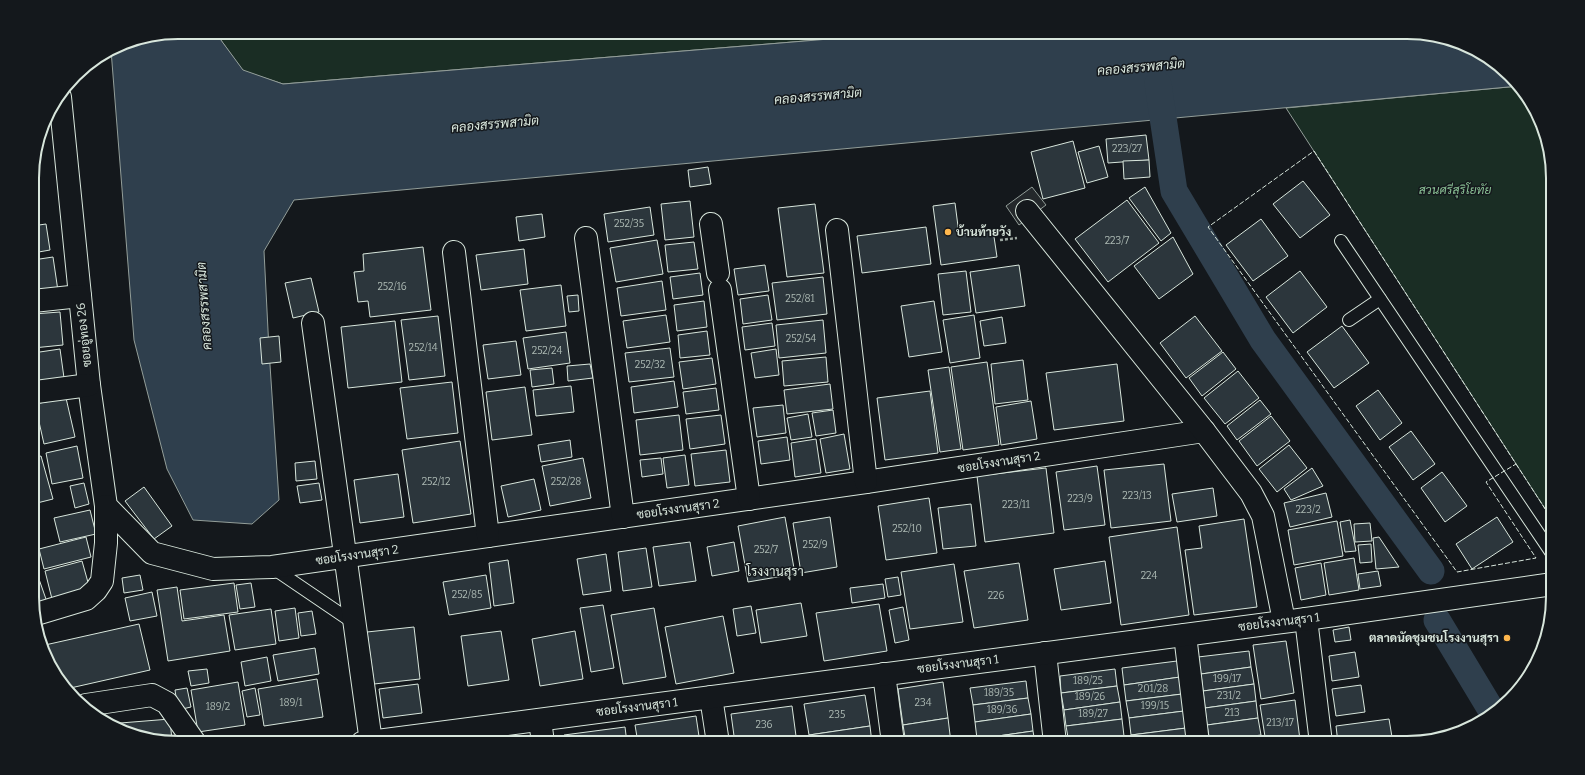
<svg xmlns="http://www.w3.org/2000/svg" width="1585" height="775" font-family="Bitter,Sarabun,serif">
<rect width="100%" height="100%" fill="#14181c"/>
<!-- green -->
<g fill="#1a2d24" stroke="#939e99">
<polygon points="215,32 914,32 283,84 243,71"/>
<polygon points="1519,86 1523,89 1552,160 1553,521 1286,108"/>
</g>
<!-- parking -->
<polygon fill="#24282b" stroke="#939e99" points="1032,187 1046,205 1019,225 1006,206"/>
<!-- water -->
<polygon fill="#2f3f4d" stroke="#939e99" points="178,32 215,32 243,70 283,84 914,32 1407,32 1471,47 1519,86 294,200 264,251 269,350 279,500 252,524 193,520 167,469 134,340 111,50 123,43"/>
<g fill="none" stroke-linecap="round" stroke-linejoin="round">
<!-- canal -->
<g stroke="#2f3f4d" stroke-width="27">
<polyline points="1158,84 1174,191 1263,340 1431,571"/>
<polyline points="1437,620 1493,713"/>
</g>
</g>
<!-- building -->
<g fill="#2c363c" stroke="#d8e6dc">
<polygon points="1146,135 1149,160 1108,163 1106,139"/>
<polygon points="1073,141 1085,188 1043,199 1031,152"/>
<polygon points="1099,146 1108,177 1087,183 1078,152"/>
<polygon points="1149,160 1150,177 1124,179 1123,161"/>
<polygon points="708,167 711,184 690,187 688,170"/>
<polygon points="1303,181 1330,215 1300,238 1273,204"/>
<polygon points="1145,187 1171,233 1161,241 1129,198"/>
<polygon points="1127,200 1159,243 1108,282 1075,239"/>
<polygon points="690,201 694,237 665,240 661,204"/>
<polygon points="955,203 959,234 993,230 997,257 941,265 933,206"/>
<polygon points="815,204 824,273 787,277 778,208"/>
<polygon points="650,207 654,235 608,242 604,214"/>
<polygon points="542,214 545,237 519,241 516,217"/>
<polygon points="1261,219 1288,256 1253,281 1226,245"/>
<polygon points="46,224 50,250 33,253 32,226"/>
<polygon points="926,227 931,264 862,273 857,236"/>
<polygon points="1173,237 1193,274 1159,299 1134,266"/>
<polygon points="657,240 663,274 616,282 610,248"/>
<polygon points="694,242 698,269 668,272 665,245"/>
<polygon points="423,247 431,310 370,317 368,301 358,302 354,272 364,271 363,254"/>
<polygon points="524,249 528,284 481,290 476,255"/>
<polygon points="53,257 58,291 33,295 33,260"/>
<polygon points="765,265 769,291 738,295 734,269"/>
<polygon points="1019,265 1025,306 976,313 970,272"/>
<polygon points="966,271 971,312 943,315 938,274"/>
<polygon points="1300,271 1327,307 1293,333 1266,297"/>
<polygon points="700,273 703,295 673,299 670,277"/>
<polygon points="823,277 827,314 777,320 772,283"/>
<polygon points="311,278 319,312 293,318 285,283"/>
<polygon points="662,281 666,310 621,316 617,288"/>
<polygon points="561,285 566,326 526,331 520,290"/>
<polygon points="578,295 579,311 569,312 567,296"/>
<polygon points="768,295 772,320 743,324 740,299"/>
<polygon points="704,301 707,327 677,331 674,305"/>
<polygon points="934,301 942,352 909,357 901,306"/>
<polygon points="60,312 63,345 33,348 33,314"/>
<polygon points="666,315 670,342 627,348 623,321"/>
<polygon points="974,315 980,358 950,363 943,320"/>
<polygon points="438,316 445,376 409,380 401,320"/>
<polygon points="1195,316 1222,351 1186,378 1160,343"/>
<polygon points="1002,317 1006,343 984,346 980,321"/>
<polygon points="823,320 826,353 779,358 776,325"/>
<polygon points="395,321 402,382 348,388 341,327"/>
<polygon points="772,323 775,346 745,350 742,327"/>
<polygon points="1342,326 1369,363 1334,388 1307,352"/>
<polygon points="707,331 710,355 680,358 678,335"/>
<polygon points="566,332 570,363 528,369 523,338"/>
<polygon points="279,336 281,362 262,364 260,338"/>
<polygon points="516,341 521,375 488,379 483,345"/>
<polygon points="670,348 674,377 629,382 625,353"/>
<polygon points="60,349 65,385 33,389 33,353"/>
<polygon points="776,349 779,375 755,378 751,353"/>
<polygon points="1223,352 1236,369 1202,396 1189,378"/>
<polygon points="826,357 828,382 784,386 782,361"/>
<polygon points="712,358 716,384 683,389 679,362"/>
<polygon points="1023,360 1028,400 995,404 991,364"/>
<polygon points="987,362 999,445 963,450 951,367"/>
<polygon points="590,364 593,378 568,381 567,366"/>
<polygon points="1117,364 1124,421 1054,430 1046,373"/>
<polygon points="949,367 961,449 940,452 928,370"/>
<polygon points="552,368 554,384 532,387 530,370"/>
<polygon points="1238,371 1259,398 1225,424 1204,398"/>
<polygon points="674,381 678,407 634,413 631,387"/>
<polygon points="452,382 458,433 407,439 400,388"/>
<polygon points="830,384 833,409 787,414 784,390"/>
<polygon points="571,386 574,412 536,416 533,390"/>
<polygon points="525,387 532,435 492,440 486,392"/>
<polygon points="716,388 719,410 686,414 683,392"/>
<polygon points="1378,390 1402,423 1380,440 1356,406"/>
<polygon points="930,391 938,453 885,460 877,398"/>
<polygon points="66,398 75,437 44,444 35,404"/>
<polygon points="1260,400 1271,414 1237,440 1227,426"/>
<polygon points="1031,401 1037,439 1001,445 996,407"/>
<polygon points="783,405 786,433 757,437 753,408"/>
<polygon points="833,410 836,433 816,436 812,413"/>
<polygon points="808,414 812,437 791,440 787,418"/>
<polygon points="679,415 683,450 640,455 636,420"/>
<polygon points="721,415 725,444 690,449 686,419"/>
<polygon points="1271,416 1290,441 1257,466 1239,441"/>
<polygon points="1411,431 1435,464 1413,480 1389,447"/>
<polygon points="844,434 850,469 826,473 820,439"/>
<polygon points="33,435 38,445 33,447"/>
<polygon points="787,437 790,460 761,464 758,441"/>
<polygon points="816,439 821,473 795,477 791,443"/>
<polygon points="570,440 572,457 541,462 538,445"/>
<polygon points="460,441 471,514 413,523 402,450"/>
<polygon points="1289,445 1307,468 1277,492 1259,469"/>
<polygon points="77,446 83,478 52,484 46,453"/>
<polygon points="726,450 730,482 695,486 691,454"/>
<polygon points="685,455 689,485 667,488 663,458"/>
<polygon points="41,456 53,499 33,504 33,458"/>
<polygon points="583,458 591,498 550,506 542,466"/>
<polygon points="661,458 663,474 642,477 640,460"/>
<polygon points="315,461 317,479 296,481 295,463"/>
<polygon points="1164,464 1171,521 1111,528 1104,470"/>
<polygon points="1097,466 1105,525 1064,530 1056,472"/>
<polygon points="1046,468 1054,533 985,542 977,476"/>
<polygon points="1312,468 1323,486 1291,500 1284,489"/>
<polygon points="1442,472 1467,506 1445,522 1421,488"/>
<polygon points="398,474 404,517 360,523 354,480"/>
<polygon points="534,479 541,510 508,517 501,486"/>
<polygon points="84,483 89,504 75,508 70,486"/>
<polygon points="319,483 322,500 300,503 297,486"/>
<polygon points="144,487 172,526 154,539 125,501"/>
<polygon points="1213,488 1217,516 1177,522 1172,494"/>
<polygon points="1326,493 1332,517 1290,527 1284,503"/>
<polygon points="929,498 937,553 886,560 878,506"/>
<polygon points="971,504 976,546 943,549 938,508"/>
<polygon points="90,510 96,534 60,542 54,518"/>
<polygon points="785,517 795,574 748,582 738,526"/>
<polygon points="830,517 837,567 801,573 793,523"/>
<polygon points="1497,517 1513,542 1472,569 1456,544"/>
<polygon points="1244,519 1257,607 1194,615 1185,550 1202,548 1199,526"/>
<polygon points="1350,520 1356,551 1345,552 1340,522"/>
<polygon points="1337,521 1343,556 1294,565 1288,530"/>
<polygon points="1370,523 1372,541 1355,542 1354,524"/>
<polygon points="1177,527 1189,615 1121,625 1109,537"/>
<polygon points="86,537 91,557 44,569 39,549"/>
<polygon points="1379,537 1399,567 1376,569 1373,538"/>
<polygon points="690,542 696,581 659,586 653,547"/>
<polygon points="734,542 739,571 712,576 707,547"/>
<polygon points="1371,544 1372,562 1360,563 1358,545"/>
<polygon points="646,548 652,587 623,591 618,552"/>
<polygon points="606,554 611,591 583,595 577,559"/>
<polygon points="1354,558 1359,590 1329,595 1324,563"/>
<polygon points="508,560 514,603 494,606 489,563"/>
<polygon points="82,561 91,593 53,603 45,571"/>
<polygon points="1105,561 1111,603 1061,610 1054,569"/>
<polygon points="33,562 47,602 33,607"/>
<polygon points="1019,563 1028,620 974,628 964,571"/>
<polygon points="1321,563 1326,595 1301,600 1295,568"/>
<polygon points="954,564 963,622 910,629 901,572"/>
<polygon points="1378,571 1381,586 1360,589 1358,574"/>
<polygon points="140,575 143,590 124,593 122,578"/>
<polygon points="486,575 491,608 449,615 443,582"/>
<polygon points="898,577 901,595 888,597 885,579"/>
<polygon points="234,583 238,612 184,619 180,590"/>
<polygon points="251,583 255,607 240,609 236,585"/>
<polygon points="883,584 885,598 852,603 850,588"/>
<polygon points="177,587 182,621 224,615 230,651 168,661 157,590"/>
<polygon points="152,592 157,616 130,621 125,598"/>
<polygon points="801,603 807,636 761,643 756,610"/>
<polygon points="879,604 887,651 824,661 816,613"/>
<polygon points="603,605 614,668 591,672 580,608"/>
<polygon points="751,606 756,633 737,636 733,609"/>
<polygon points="903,607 909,640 895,643 889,610"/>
<polygon points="295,608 299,638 279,641 275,611"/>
<polygon points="654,608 666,677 623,684 611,615"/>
<polygon points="271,609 276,644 235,650 229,615"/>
<polygon points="312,611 316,634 301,636 298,613"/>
<polygon points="723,616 734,673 676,684 665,627"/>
<polygon points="139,624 150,670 66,689 62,686 45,645"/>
<polygon points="414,627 420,679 374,684 367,632"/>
<polygon points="1349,627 1351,640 1335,642 1333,630"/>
<polygon points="501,631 509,680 468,686 461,636"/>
<polygon points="575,631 583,679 540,686 532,639"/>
<polygon points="1286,641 1294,693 1261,699 1253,645"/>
<polygon points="315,648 319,674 278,681 273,655"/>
<polygon points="1249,651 1251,667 1201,674 1198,657"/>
<polygon points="1355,652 1359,677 1332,681 1329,656"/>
<polygon points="267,657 271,681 245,686 241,662"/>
<polygon points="1177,661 1180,677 1124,685 1122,668"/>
<polygon points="1251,667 1254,684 1203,691 1201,674"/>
<polygon points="207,669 209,683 191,686 188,671"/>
<polygon points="1115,669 1117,686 1061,693 1060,676"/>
<polygon points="1180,677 1182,694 1126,701 1124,685"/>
<polygon points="317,679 323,717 264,726 258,689"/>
<polygon points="1026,681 1028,698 973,705 970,688"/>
<polygon points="238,682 245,725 198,732 191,690"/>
<polygon points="943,682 948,718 903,725 898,689"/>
<polygon points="418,684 422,713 383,718 379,689"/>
<polygon points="1254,684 1256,701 1205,708 1203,691"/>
<polygon points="1361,685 1365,712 1336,716 1332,689"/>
<polygon points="1117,686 1120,702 1064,710 1061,693"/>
<polygon points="187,688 191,707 178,710 175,690"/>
<polygon points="255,688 260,715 247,717 242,691"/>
<polygon points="1182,694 1184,711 1129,718 1126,701"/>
<polygon points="865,695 870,726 809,735 804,704"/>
<polygon points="1028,698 1031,714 975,722 973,705"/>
<polygon points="1295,700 1300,740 1284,743 1266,743 1260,705"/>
<polygon points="1256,701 1258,718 1207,725 1205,708"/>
<polygon points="1120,702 1122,719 1066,726 1064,710"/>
<polygon points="792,706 796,736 751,743 735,743 731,714"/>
<polygon points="1184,711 1186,728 1131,735 1129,718"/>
<polygon points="1031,714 1033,731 977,739 975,722"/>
<polygon points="696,716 700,743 638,743 635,725"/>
<polygon points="948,718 951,743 906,743 903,725"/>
<polygon points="1258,718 1261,735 1210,742 1207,725"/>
<polygon points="170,719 172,741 114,728 108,724"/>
<polygon points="1122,719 1124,736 1069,743 1066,726"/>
<polygon points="1389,719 1393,743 1338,743 1336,726"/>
<polygon points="870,726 872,743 810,743 809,735"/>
<polygon points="625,727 627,743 565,743 564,735"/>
<polygon points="1186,728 1189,743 1132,743 1131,735"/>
<polygon points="1033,731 1035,743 978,743 977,739"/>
<polygon points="796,736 797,743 751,743"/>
<polygon points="1124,736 1125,743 1073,743"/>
</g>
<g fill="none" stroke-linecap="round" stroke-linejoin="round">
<!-- service casing -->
<g stroke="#d8e6dc" stroke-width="14">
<g id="service">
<polyline points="1341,241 1553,555"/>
<polyline points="1349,320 1380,299"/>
<polyline points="273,568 354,623"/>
</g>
</g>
<!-- minor casing -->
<g stroke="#d8e6dc" stroke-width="24">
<g id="minor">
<polyline points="60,97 89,385 106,506 152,553 213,569 272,567 866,482 1204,431"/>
<polyline points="1027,211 1204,431 1251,493 1263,516 1284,621"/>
<polyline points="711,224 718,273"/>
<polyline points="837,230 866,482"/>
<polyline points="586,238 623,517"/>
<polyline points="454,252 488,536"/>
<polyline points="720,290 749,499"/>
<polyline points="33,301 80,296"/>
<polyline points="313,323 371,742"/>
<polyline points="33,393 36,392 89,385"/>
<polyline points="33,615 86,599 96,590 102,581 106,543 106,506"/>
<polyline points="1306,619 1321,743"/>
<polyline points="1185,635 1198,743"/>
<polyline points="1045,653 1055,743"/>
<polyline points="884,674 893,743"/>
<polyline points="711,697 718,743"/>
<polyline points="86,705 152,695 167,703 195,743"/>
<polyline points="540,720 543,743"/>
<polyline points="362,743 1306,619 1553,584"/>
</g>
</g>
<!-- path -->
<polyline stroke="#9da8a2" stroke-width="2.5" stroke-dasharray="3 2" stroke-linecap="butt" points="1000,240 1017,238"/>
<!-- service -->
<use href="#service" stroke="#14181c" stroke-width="12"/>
<!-- minor -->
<use href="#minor" stroke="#14181c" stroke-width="22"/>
<!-- fence -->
<g stroke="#d8e6dc" stroke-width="1" stroke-dasharray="5 2" stroke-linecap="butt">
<polygon points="1314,151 1516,464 1486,482 1536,558 1457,572 1208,227"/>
<polyline points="1516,464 1553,521"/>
</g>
</g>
<!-- markers -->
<g fill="#ffb74d" stroke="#14181c" stroke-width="1.5">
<circle cx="948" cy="232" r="4"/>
<circle cx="1507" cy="638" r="4"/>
</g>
<g text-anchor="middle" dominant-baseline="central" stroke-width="3" stroke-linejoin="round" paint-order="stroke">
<!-- number labels -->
<g font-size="10" fill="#adbab4">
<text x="1127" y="149">223/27</text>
<text x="629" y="224">252/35</text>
<text x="1117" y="241">223/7</text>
<text x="392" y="287">252/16</text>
<text x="800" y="299">252/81</text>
<text x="801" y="339">252/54</text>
<text x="423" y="348">252/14</text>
<text x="547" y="351">252/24</text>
<text x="650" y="365">252/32</text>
<text x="436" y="482">252/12</text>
<text x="566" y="482">252/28</text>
<text x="1137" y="496">223/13</text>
<text x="1080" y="499">223/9</text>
<text x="1016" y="505">223/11</text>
<text x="1308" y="510">223/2</text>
<text x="907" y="529">252/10</text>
<text x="815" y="545">252/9</text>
<text x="766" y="550">252/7</text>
<text x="1149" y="576">224</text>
<text x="467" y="595">252/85</text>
<text x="996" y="596">226</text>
<text x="1227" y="679">199/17</text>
<text x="1088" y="681">189/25</text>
<text x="1153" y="689">201/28</text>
<text x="999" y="693">189/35</text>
<text x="1229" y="696">231/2</text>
<text x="1090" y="697">189/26</text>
<text x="291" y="703">189/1</text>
<text x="923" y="703">234</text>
<text x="1155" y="706">199/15</text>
<text x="218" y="707">189/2</text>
<text x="1002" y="710">189/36</text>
<text x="1232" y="713">213</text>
<text x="1093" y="714">189/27</text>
<text x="837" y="715">235</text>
<text x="1280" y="723">213/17</text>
<text x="764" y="725">236</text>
</g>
<!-- park labels -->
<g font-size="12" font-style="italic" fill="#8ac095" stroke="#14181c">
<text x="1455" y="190">สวนศรีสุริโยทัย</text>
</g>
<!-- poi labels -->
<g font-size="12" font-weight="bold" fill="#d8e6dc" stroke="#14181c" text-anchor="start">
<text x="956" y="232">บ้านท้ายวัง</text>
<text x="1499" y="638" text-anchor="end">ตลาดนัดชุมชนโรงงานสุรา</text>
</g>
<!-- street labels -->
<g font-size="12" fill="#d8e6dc" stroke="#14181c">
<text transform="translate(84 335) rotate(-96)">ซอยอู่ทอง 26</text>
<text transform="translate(999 462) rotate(-9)">ซอยโรงงานสุรา 2</text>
<text transform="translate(678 509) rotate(-8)">ซอยโรงงานสุรา 2</text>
<text transform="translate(357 555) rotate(-8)">ซอยโรงงานสุรา 2</text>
<text transform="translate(1279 622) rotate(-7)">ซอยโรงงานสุรา 1</text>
<text transform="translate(958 664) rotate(-7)">ซอยโรงงานสุรา 1</text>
<text transform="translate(637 707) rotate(-7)">ซอยโรงงานสุรา 1</text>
</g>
<!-- water labels -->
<g font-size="13" font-style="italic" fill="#d8e6dc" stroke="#14181c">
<text transform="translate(1141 67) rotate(-5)">คลองสรรพสามิต</text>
<text transform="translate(818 96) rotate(-5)">คลองสรรพสามิต</text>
<text transform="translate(495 124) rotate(-5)">คลองสรรพสามิต</text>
<text transform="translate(204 306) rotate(-94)">คลองสรรพสามิต</text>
</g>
<!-- neighbourhood labels -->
<g font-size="13" fill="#d8e6dc" stroke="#14181c">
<text x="775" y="571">โรงงานสุรา</text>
</g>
</g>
<!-- crop -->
<path d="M0 0H1585V775H0ZM178 39H1407A139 139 0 0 1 1546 178V597A139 139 0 0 1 1407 736H178A139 139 0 0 1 39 597V178A139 139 0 0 1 178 39Z" fill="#14181c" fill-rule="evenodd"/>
<path fill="none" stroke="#d8e6dc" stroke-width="2" d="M178 39H1407A139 139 0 0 1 1546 178V597A139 139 0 0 1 1407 736H178A139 139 0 0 1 39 597V178A139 139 0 0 1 178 39Z"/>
</svg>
